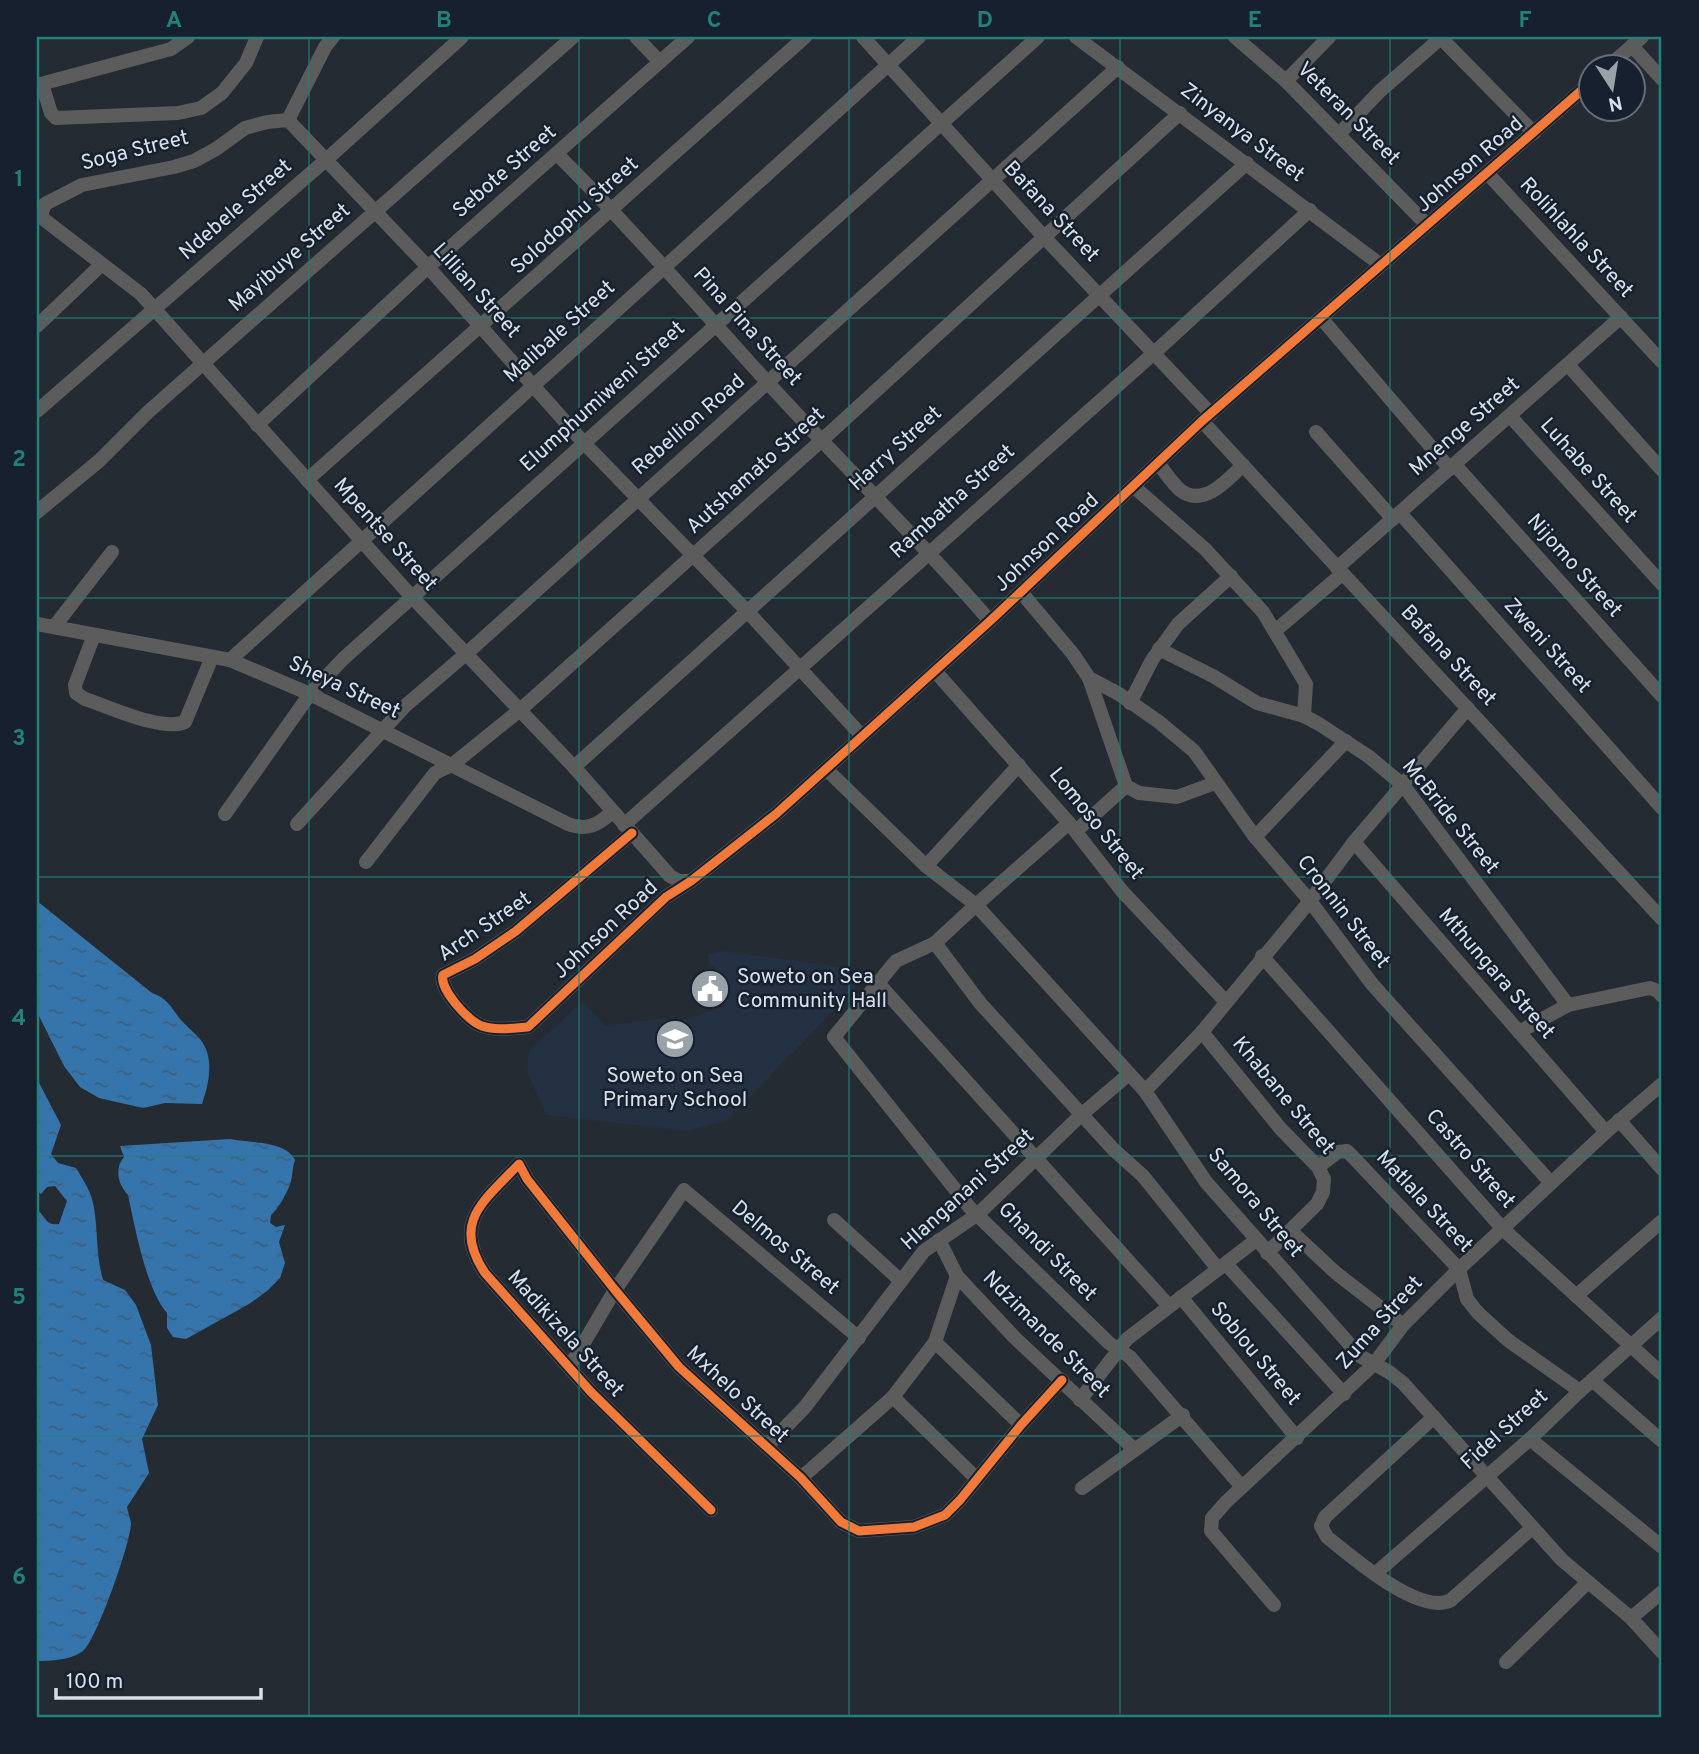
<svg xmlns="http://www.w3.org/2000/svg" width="1699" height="1754" font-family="Overpass,sans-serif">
<defs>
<pattern id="water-ripples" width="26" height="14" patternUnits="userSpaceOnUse" patternTransform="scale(1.75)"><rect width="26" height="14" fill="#3675ac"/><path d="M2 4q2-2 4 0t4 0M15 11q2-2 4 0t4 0" fill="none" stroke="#3b5e7e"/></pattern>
</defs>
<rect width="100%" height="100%" fill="#252b33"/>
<!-- built -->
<polygon fill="#233143" points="724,951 861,970 867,976 727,1121 688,1131 546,1115 527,1071 529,1051 583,1001 605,1026 666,1018 677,1022 724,1007 714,966 710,966 708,954"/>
<!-- water -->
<g fill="url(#water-ripples)">
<path d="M37,901l115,92c15,5 19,14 28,26 6,7 14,13 20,20 15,19 9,44 2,65l-37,-1 -22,5 -44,-10 -19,-11 -16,-21 -27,-54z"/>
<path d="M37,1079l24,46 -10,29 7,9 18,5c8,13 16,25 18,40 4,24 2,48 9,72l22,10 11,15 15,40 7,60 -16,34 7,34 -22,34c1,5 3,11 4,16 0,19 -34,115 -47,127 -11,10 -34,11 -47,11v-451c9,6 8,16 22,14l8,-23 -12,-15 -8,1 -6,7 -4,-3z"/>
<path d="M230,1139c21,4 56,2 65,21 -3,8 -2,16 -5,24 -3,9 -12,25 -19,31l-1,8 6,4 9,-2 -6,17 6,21 -5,15 -13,13 -18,13 -63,35 -13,-2 -6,-9v-15c-21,-24 -32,-86 -39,-118 -10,-11 -14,-26 -4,-38l-4,-11z"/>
</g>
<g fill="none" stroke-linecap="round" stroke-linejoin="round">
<!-- street -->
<g stroke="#5d5c5d" stroke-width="14">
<polyline points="636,37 660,62"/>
<polyline points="863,37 1045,238 1211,414"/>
<polyline points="1076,37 1381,265"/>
<polyline points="1235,37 1286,81 1427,225"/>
<polyline points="1440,37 1534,133"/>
<polyline points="1632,46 1662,79"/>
<polyline points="1609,66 1642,37"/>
<polyline points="1286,81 1329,37"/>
<polyline points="42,84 51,113 56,118 178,113 201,108 222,93 246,63 257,37"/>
<polyline points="37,85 171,49 188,37"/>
<polyline points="288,120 267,122 245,128 216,149 194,161 174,167 82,185 45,204 42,212 42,218 141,294 412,597 574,767 670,876 679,881 691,881"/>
<polyline points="288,120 428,267 584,443 747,611 862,736"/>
<polyline points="288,120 325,47 333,37"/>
<polyline points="1339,134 1380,91 1442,37"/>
<path d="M557,154c74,74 142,153 212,230 73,80 150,155 221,237"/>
<polyline points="1488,174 1662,362"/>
<polyline points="1321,318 1450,469"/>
<polyline points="37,326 101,265"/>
<polyline points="1568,365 1662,470"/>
<polyline points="37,411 327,159 462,37"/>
<polyline points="1510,416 1662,584"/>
<polyline points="1202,421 1662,919"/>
<polyline points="257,425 428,267 688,37"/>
<polyline points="1316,432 1393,519"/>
<path d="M1158,463c7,9 14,20 22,27 23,18 48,-10 63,-25"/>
<polyline points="1455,465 1662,696"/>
<polyline points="307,480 805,37"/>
<polyline points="1133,486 1205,549 1263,612 1306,684 1304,716"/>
<polyline points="37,512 99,461 148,412 573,37"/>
<polyline points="1400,513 1662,808"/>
<polyline points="1337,568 1621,317"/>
<polyline points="1021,592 1073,654 1089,678 1119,694 1159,722 1194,751 1255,837 1310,901 1372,984 1551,1183"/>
<path d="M37,624l193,36 80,34 258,130c19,7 30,1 44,-12"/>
<polyline points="54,627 112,552"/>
<polyline points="1275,631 1342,574"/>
<path d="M94,635l-19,50 1,8 9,6c25,8 77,33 100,23l27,-65"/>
<polyline points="1159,649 1213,676 1257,703 1304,716 1319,724 1368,756 1403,785 1568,1005"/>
<polyline points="230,660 919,37"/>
<polyline points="935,671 1069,823 1122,891 1226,1002"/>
<polyline points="1089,678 1126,786"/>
<polyline points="1130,703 1152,660 1178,624 1231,576"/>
<polyline points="574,767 1247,163"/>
<polyline points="826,769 926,866 976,905 1145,1091 1206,1182 1360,1356 1389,1372 1403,1383 1562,1560 1631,1618 1662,1652"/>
<polyline points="1126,786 1139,793 1177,797 1215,783"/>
<polyline points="225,814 310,694 343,659 1038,37"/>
<polyline points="1069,823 976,905 935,943 896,961 834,1037 970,1208 1109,1343 1130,1357 1242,1487"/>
<polyline points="297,824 405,706 467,653 1118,67"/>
<polyline points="624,825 1154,353 1310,210"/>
<polyline points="1076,831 1126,786"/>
<path d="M632,833l-116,98 -41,28 -32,16c-4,14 26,47 39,51 14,5 31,2 46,1l138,-130 25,-16 85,-67 214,-193 212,-200 388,-338"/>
<polyline points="1255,837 1346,741"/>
<polyline points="1354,842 1606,1132"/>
<polyline points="366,862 435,773 452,765 520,710 822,440 1180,113"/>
<polyline points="926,866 1019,765"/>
<polyline points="935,943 980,1003 1113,1149 1143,1176 1218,1269"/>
<polyline points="1262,956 1503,1229 1662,1374"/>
<polyline points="877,982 1169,1306"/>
<polyline points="1202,1032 1280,1128 1318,1167 1324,1179 1323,1192 1317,1204 1267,1253"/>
<polyline points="1519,1032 1568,1005 1650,988 1658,991 1662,996"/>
<polyline points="1145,1091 1202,1032 1310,901 1354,842 1468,708"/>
<polyline points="1619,1120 1662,1169"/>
<polyline points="1318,1167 1338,1152 1347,1151 1353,1157 1459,1269 1467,1299 1478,1313 1509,1341 1580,1391"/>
<polyline points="834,1220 901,1281"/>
<polyline points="1291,1231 1336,1273 1403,1325"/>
<polyline points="939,1240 957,1276 1015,1338 1135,1450"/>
<polyline points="1226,1264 1344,1394"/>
<polyline points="1576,1296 1662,1221"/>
<polyline points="1181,1297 1297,1438"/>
<polyline points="935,1342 1021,1425"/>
<polyline points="570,1366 615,1290 684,1190 859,1338"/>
<polyline points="1592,1380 1662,1441"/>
<polyline points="893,1397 977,1479"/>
<polyline points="1080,1400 1127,1339 1256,1240"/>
<path d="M1434,1417l-109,100 -4,9 6,11c24,19 93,80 124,63l81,-72"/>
<polyline points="1530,1439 1662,1547"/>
<polyline points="767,1446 805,1407 924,1251 978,1214 1081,1115 1129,1074"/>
<polyline points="801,1478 893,1397 935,1342 957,1276"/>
<polyline points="1082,1488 1183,1415"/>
<path d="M711,1510l-120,-118 -106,-119c-34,-51 -1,-72 34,-109l8,15 88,111 64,77 122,111 40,44 18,9 55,-4 31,-12 15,-15 61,-75 41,-45"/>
<polyline points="1376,1573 1530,1439 1580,1391 1662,1318"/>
<polyline points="1274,1605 1211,1531 1212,1518 1226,1502 1374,1364 1403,1325 1459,1269 1606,1132 1662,1084"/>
<polyline points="1631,1618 1662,1592"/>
<polyline points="1506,1662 1587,1583"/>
</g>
<!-- cycleway casing -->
<g stroke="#16202e" stroke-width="13">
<g id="cycleway">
<path d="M632,833l-116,98 -41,28 -32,16c-4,14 26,47 39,51 14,5 31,2 46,1l138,-130 25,-16 85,-67 214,-193 212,-200 388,-338"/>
<path d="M711,1510l-120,-118 -106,-119c-34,-51 -1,-72 34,-109l8,15 88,111 64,77 122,111 40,44 18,9 55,-4 31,-12 15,-15 61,-75 41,-45"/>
</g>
</g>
<!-- cycleway -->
<use href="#cycleway" stroke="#f17a3a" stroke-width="9"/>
</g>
<!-- grid -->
<path fill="none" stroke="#23817a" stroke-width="2" stroke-opacity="0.55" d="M309,37v1680M579,37v1680M849,37v1680M1120,37v1680M1390,37v1680M37,318h1625M37,598h1625M37,877h1625M37,1156h1625M37,1436h1625"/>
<!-- icons -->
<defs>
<g id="civic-disc" transform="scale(2.0125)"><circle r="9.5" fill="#99a1a9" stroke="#16202e"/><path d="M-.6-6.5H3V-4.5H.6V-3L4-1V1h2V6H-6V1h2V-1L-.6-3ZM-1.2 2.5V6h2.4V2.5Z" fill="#fff"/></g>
<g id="school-disc" transform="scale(2.0125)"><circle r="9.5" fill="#99a1a9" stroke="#16202e"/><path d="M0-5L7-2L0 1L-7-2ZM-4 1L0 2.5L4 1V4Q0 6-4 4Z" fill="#fff"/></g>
</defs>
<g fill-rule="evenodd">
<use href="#civic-disc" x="710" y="989"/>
<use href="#school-disc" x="675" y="1039"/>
</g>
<g text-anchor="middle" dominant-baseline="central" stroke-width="5" stroke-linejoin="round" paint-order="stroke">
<!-- street labels -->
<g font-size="21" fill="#d8e0e9" stroke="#16202e">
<text transform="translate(1348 114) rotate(45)">Veteran Street</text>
<text transform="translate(1242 133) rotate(37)">Zinyanya Street</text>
<text transform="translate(135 151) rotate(-14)">Soga Street</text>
<text transform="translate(1470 165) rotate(-41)">Johnson Road</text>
<text transform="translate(505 172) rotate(-41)">Sebote Street</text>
<text transform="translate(236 210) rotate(-41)">Ndebele Street</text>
<text transform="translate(1051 212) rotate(47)">Bafana Street</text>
<text transform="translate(575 216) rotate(-42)">Solodophu Street</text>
<text transform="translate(1576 238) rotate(47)">Rolihlahla Street</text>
<text transform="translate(290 258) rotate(-41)">Mayibuye Street</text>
<text transform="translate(476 291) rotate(48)">Lillian Street</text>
<text transform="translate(747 327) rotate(48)">Pina Pina Street</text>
<text transform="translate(560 332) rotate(-42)">Malibale Street</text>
<text transform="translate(603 397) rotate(-42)">Elumphumiweni Street</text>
<text transform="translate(689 425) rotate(-41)">Rebellion Road</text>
<text transform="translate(1465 427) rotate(-41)">Mnenge Street</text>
<text transform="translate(896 449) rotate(-42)">Harry Street</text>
<text transform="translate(756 471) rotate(-42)">Autshamato Street</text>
<text transform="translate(1588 471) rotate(48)">Luhabe Street</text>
<text transform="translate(953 502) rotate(-42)">Rambatha Street</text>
<text transform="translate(385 535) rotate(48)">Mpentse Street</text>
<text transform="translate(1047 543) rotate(-43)">Johnson Road</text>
<text transform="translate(1574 566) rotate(48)">Nijomo Street</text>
<text transform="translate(1547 646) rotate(48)">Zweni Street</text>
<text transform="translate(1448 656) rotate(47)">Bafana Street</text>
<text transform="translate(344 688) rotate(25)">Sheya Street</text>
<text transform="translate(1450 817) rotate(51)">McBride Street</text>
<text transform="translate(1096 824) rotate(51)">Lomoso Street</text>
<text transform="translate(1343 912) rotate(52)">Cronnin Street</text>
<text transform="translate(485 927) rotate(-34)">Arch Street</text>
<text transform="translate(606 930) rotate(-43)">Johnson Road</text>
<text transform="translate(1496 974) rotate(49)">Mthungara Street</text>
<text transform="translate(1283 1096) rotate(50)">Khabane Street</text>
<text transform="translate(1470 1159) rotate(49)">Castro Street</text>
<text transform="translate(968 1190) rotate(-42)">Hlanganani Street</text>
<text transform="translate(1424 1202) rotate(47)">Matlala Street</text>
<text transform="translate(1255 1203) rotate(50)">Samora Street</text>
<text transform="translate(785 1248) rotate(40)">Delmos Street</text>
<text transform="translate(1047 1252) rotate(45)">Ghandi Street</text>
<text transform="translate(1380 1323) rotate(-48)">Zuma Street</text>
<text transform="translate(565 1334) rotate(48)">Madikizela Street</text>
<text transform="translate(1046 1335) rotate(45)">Ndzimande Street</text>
<text transform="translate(1255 1354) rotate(50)">Soblou Street</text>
<text transform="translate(737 1395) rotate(43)">Mxhelo Street</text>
<text transform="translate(1505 1430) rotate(-42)">Fidel Street</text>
</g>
<!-- poi labels -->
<g font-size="21" fill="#d8e0e9" stroke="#16202e" text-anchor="start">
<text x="737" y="977">Soweto on Sea<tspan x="737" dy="24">Community Hall</tspan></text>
<text x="675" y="1076" text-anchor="middle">Soweto on Sea<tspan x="675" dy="24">Primary School</tspan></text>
</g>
</g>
<!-- border -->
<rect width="1699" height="1754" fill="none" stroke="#16202e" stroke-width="77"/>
<!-- north arrow -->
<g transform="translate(1612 88) rotate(168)"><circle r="33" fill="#16202e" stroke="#646d79" stroke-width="2"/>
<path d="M0-5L12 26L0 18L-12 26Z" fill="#99a1a9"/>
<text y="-10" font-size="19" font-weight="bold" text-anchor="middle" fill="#d8e0e9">N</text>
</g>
<!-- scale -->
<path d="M56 1688v10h205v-10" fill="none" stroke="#d8e0e9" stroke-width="3.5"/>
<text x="66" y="1688" font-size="21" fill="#d8e0e9" stroke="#16202e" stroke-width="5" paint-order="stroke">100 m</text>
<rect x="38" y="38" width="1622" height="1678" fill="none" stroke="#23817a" stroke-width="2.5"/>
<g font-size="23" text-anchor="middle" font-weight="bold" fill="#23817a">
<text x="174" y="27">A</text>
<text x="444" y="27">B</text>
<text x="714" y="27">C</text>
<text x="985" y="27">D</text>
<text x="1255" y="27">E</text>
<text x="1525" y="27">F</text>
<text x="19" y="186">1</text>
<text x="19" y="466">2</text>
<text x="19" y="745">3</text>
<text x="19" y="1025">4</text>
<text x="19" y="1304">5</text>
<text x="19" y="1584">6</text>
</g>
</svg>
